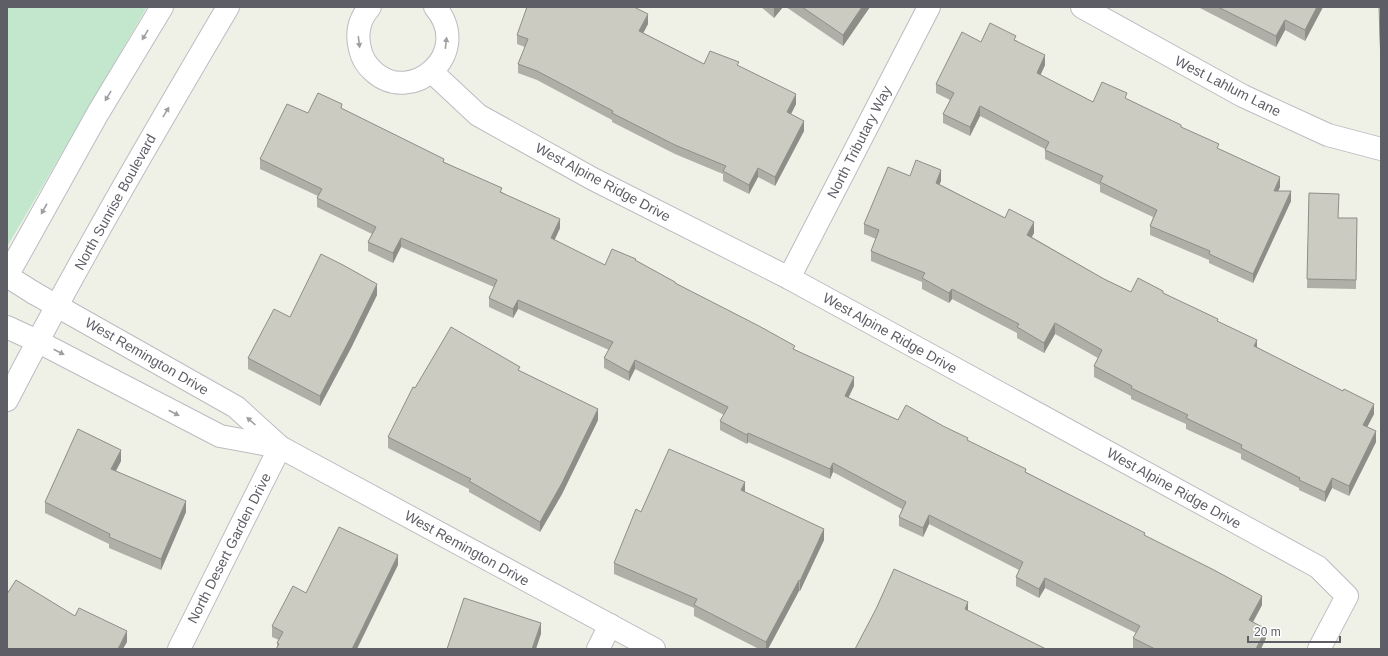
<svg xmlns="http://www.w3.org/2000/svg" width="1388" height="656" font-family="Arial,sans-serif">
<rect width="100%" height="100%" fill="#eff0e6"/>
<!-- green -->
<polygon fill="#c3e7cd" points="7,7 147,7 7,247"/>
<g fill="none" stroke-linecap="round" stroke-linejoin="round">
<!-- street casing -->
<g stroke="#bbbcc2" stroke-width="24">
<g id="street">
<path d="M370,7c-11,12 -14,26 -10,42 2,10 7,17 14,23 38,34 100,-19 61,-65"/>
<polyline points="1082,7 1243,96 1328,135 1381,149"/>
<polyline points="432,72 478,115 593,179 789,278 1318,567 1347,596 1319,649"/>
<polyline points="789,278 929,7"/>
<polyline points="34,293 236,407 280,447 654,649"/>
<polyline points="11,329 37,341 220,436 280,447"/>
<polyline points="179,649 280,447"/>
<polyline points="598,649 610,625"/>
</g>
</g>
<!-- secondary casing -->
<g stroke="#bbbcc4" stroke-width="24">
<g id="secondary">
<polyline points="7,276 98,113 162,7"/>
<polyline points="7,276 34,293"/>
<polyline points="7,327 11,329"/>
<path d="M7,400c69,-134 145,-264 221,-393"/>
</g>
</g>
<!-- street -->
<use href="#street" stroke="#fff" stroke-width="22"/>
<!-- secondary -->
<use href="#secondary" stroke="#fff" stroke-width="22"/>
</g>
<!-- wall -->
<g fill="#afafa7">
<polygon points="761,7 783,7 774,18"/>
<polygon points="786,7 870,7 843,46"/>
<polygon points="1198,7 1323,7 1305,41 1285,30 1276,47"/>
<polygon points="1379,7 1381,7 1381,76 1379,17"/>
<polygon points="648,24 643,33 704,64 739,66 796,104 791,114 804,131 775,186 758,177 749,194 723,181 723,174 675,154 612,122 612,120 537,80 518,73 518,64 525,47 517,44 517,35"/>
<polygon points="1016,40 1045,65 1040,75 1093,102 1127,99 1181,127 1219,149 1280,187 1278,191 1291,201 1253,283 1209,263 1209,260 1150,235 1150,226 1153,217 1100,192 1100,185 1045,159 1045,149 980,116 970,136 943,123 943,114 950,100 936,93 936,84 981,42"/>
<polygon points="342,109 502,192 560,228 554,240 605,265 636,261 795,350 854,386 848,397 898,420 968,441 1026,472 1145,536 1262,605 1253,622 1266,638 1261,649 1136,649 1133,648 1133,638 1136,633 1045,588 1039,598 1016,586 1016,577 1019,570 929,524 923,537 899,526 899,517 902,509 833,472 830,479 748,442 747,444 720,430 720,421 724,415 635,369 629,381 604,368 604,358 609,350 518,309 513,318 489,307 489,298 494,287 401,247 393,263 368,251 368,242 372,234 317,207 317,198 318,196 260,169 260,159 308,113"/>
<polygon points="910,176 941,181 939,184 1005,218 1034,233 1032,237 1104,279 1131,292 1163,293 1218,322 1257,347 1374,414 1367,427 1376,442 1349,496 1332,488 1325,502 1299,490 1299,488 1241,459 1241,454 1186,429 1186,424 1131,399 1131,396 1094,377 1094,366 1098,358 1055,334 1044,353 1017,338 1017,333 952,299 949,303 922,289 922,282 871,261 871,251 876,239 864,234 864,224"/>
<polygon points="1309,193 1338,218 1357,218 1356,289 1307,288"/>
<polygon points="377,295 351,348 320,406 248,369 248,358 290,317"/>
<polygon points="520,371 598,420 562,494 540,532 469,492 469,489 388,448 388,437 415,388"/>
<polygon points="121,461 116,471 186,512 161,570 109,548 109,544 45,513 45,502"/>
<polygon points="745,492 824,540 800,591 799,591 768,649 759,649 694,616 694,608 614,574 614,563 641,512"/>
<polygon points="398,565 277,647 277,643 279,640 272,637 272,626 306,593"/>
</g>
<!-- shaded-wall -->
<g fill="#8e8e88">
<polygon points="774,7 783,7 774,18"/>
<polygon points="862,7 870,7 843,46 843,35"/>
<polygon points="1317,7 1323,7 1305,41 1305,30"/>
<polygon points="648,14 648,24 639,41 639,31"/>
<polygon points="1285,20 1285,30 1276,47 1276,36"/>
<polygon points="1045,55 1045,65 1037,83 1037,73"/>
<polygon points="796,94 796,104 787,122 787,112"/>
<polygon points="980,106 980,116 970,136 970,127"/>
<polygon points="804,121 804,131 775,186 775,177"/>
<polygon points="758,168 758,177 749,194 749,185"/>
<polygon points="941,170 941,181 936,193 936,183"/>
<polygon points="1280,177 1280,187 1274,200 1274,191"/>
<polygon points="1291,191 1291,201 1253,283 1253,274"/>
<polygon points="560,219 560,228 551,248 551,238"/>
<polygon points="1034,222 1034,233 1027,245 1027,235"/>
<polygon points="401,238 401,247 393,263 393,253"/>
<polygon points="377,284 377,295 351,348 320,406 320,396"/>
<polygon points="952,289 952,299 949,303 949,293"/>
<polygon points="518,300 518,309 513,318 513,309"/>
<polygon points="1055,323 1055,334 1044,353 1044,343"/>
<polygon points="1257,340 1257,350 1254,346"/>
<polygon points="635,360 635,369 629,381 629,372"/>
<polygon points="854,377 854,386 845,405 845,396"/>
<polygon points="1374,404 1374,414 1363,435 1363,425"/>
<polygon points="598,409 598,420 562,494 540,532 540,522"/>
<polygon points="1376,431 1376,442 1349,496 1349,486"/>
<polygon points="748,433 748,442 747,444 747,435"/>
<polygon points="121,450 121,461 111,480 111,469"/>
<polygon points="833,463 833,472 830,479 830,469"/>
<polygon points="1332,478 1332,488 1325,502 1325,492"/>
<polygon points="745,482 745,493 741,490"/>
<polygon points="186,501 186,512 161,570 161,559"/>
<polygon points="929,515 929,524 923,537 923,528"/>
<polygon points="824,529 824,540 800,591 800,581"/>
<polygon points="398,555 398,565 357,649 352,649"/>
<polygon points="1045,578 1045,588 1039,598 1039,589"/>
<polygon points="799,580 799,591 768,649 766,649 766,642"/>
<polygon points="1262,596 1262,605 1249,629 1249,620"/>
<polygon points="968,602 968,613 965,609"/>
<polygon points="541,623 541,634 536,649 532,649"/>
<polygon points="1266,629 1266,638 1261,649 1256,649"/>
<polygon points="127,631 127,642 123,649 118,649"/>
</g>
<!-- building -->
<g fill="#cbcbc2" stroke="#8e8e88">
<polygon points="527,7 634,7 648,14 639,31 704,64 710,51 739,62 737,65 796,94 787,112 804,121 775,177 758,168 749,185 723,171 726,166 675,145 612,113 613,111 537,71 518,64 528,39 517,35"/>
<polygon points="802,7 862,7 843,35"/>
<polygon points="1218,7 1317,7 1305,30 1285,20 1276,36"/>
<polygon points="1379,7 1381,7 1381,64"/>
<polygon points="990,23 1016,36 1014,40 1045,55 1037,73 1093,102 1102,82 1127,93 1125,98 1181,125 1181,127 1219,144 1217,148 1280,177 1274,191 1291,191 1253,274 1209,254 1210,251 1150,226 1157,210 1100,182 1103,176 1045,150 1049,142 980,106 970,127 943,114 954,93 936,84 962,32 981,42"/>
<polygon points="318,93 342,104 341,108 444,159 443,162 502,188 500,192 560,219 551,238 605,265 612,249 636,259 635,260 675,282 675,283 759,326 795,346 793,349 854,377 845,396 898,420 906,405 943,426 968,438 967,440 1026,469 1025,472 1145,533 1144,535 1214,570 1262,596 1249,620 1266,629 1256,649 1155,649 1133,638 1140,626 1045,578 1039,589 1016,577 1023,562 929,515 923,528 899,517 906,502 833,463 830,469 748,433 747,435 720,421 728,407 635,360 629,372 604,358 613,342 518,300 513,309 489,298 497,280 401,238 393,253 368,242 376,227 317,198 322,189 260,159 287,104 308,113"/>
<polygon points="916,160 941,170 936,183 1005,218 1009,209 1034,222 1027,235 1104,279 1131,292 1138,278 1163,291 1163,293 1218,319 1217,321 1257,340 1254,346 1343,391 1344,389 1374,404 1363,425 1376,431 1349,486 1332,478 1325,492 1299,480 1300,478 1241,448 1242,445 1186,418 1188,415 1131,388 1132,386 1094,366 1102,350 1055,323 1044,343 1017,327 1019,324 952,289 949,293 922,278 925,273 871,251 879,230 864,224 888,167 910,176"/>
<polygon points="1309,193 1339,194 1338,218 1357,218 1356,280 1307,279"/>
<polygon points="321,254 343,265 377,284 351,337 320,396 248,358 274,309 290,317"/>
<polygon points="451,327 520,367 518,370 598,409 562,483 540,522 469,481 471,479 388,437 413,387 415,388"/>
<polygon points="78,429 121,450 111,469 186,501 161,559 109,537 110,534 45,502"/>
<polygon points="669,449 745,482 741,490 824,529 800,581 799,580 766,642 694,605 697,599 614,563 636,509 641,512"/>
<polygon points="339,527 398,555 360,633 352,649 276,649 279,644 277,643 283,632 272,626 293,586 306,593"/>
<polygon points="894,569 968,602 965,609 1046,649 855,649 876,609"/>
<polygon points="16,580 75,616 79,608 127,631 118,649 7,649 7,594"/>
<polygon points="464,598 541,623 532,649 447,649"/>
</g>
<!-- one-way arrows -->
<defs><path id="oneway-solid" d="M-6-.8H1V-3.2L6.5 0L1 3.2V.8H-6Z"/></defs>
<g fill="#9e9fa3">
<use href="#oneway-solid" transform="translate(145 35) rotate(121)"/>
<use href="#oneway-solid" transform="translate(359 42) rotate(83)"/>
<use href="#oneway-solid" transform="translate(446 43) rotate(-83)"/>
<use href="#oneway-solid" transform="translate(108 96) rotate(121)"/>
<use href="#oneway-solid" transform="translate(166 112) rotate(-59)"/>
<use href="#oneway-solid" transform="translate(44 209) rotate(119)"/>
<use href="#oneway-solid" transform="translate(59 352) rotate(27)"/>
<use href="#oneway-solid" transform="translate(174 413) rotate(27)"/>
<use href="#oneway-solid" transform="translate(251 421) rotate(-138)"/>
</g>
<g text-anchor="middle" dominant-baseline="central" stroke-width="3" stroke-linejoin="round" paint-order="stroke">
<!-- street labels -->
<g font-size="14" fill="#5e5f66" stroke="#fff">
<text transform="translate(1228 86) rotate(27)">West Lahlum Lane</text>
<text transform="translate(859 142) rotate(-63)">North Tributary Way</text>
<text transform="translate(603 182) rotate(28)">West Alpine Ridge Drive</text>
<text transform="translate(115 202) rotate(-61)">North Sunrise Boulevard</text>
<text transform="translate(890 333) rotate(29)">West Alpine Ridge Drive</text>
<text transform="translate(147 356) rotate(30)">West Remington Drive</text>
<text transform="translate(1174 488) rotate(29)">West Alpine Ridge Drive</text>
<text transform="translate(229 548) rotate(-63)">North Desert Garden Drive</text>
<text transform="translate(467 548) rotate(29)">West Remington Drive</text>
</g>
</g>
<!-- border -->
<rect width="1388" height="656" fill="none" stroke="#5e5f66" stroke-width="16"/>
<!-- scale -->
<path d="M1248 636v6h92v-6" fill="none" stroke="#5e5f66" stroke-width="2"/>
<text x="1254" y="636" font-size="12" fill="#5e5f66" stroke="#ffffff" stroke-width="3" paint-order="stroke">20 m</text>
</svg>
